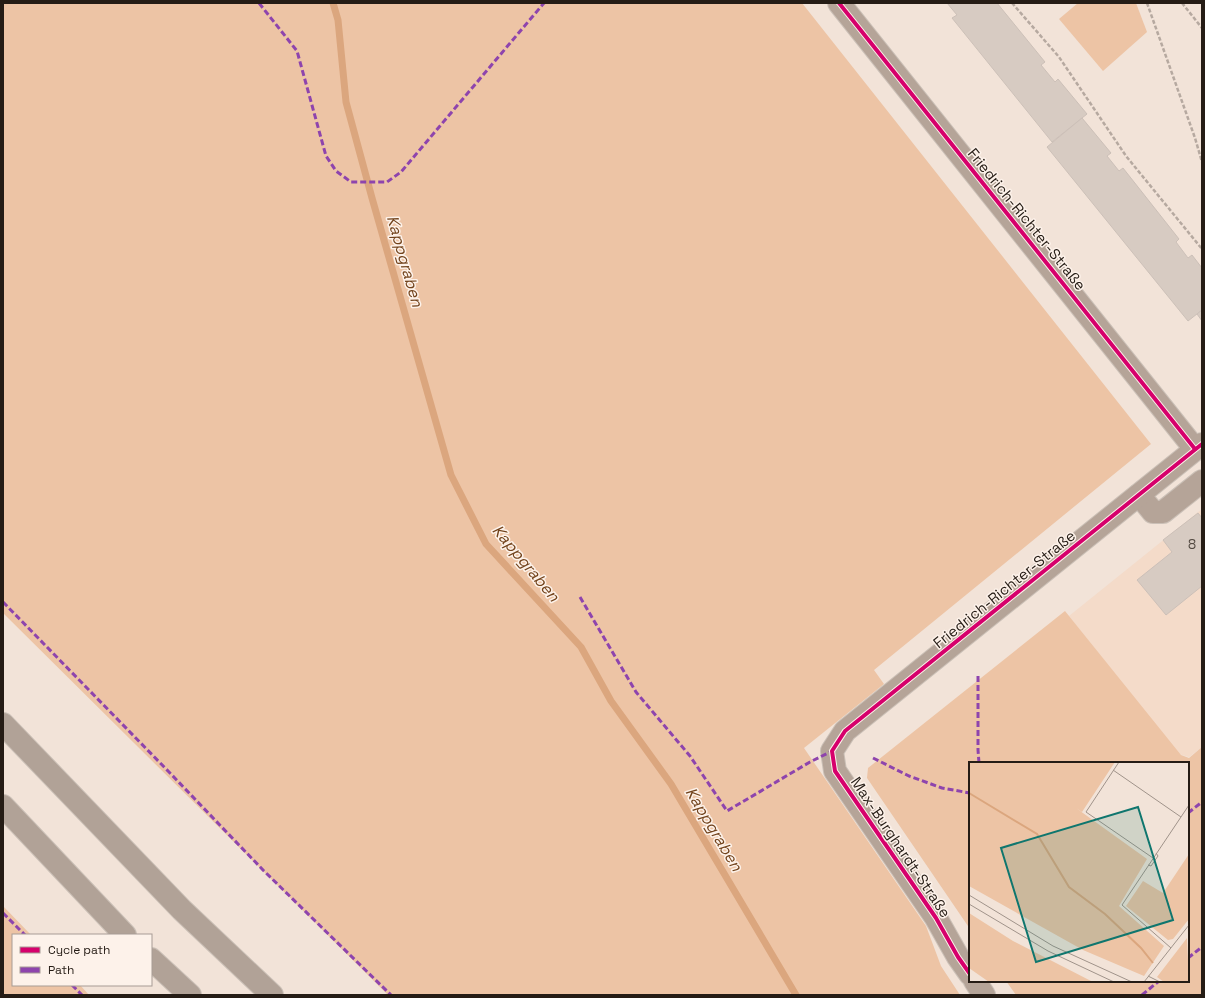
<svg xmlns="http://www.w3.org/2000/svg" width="1205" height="998" font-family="'Space Grotesk',sans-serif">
<rect width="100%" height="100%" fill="#f2e3d8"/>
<!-- built -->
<polygon fill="#f4dbc9" points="1202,509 1202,747 1189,757 1179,754 1069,616"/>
<!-- green -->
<g fill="#edc4a5">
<polygon points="3,3 802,3 1151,444 874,670 884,684 804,748 926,926 941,966 960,995 388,995 3,613"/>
<polygon points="1078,3 1136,3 1147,32 1103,71 1059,19"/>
<polygon points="1065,611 1181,755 1189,758 1202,747 1202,995 1016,995 1006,981 1188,981 1188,763 970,763 970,929 867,778 868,768"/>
<polygon points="3,906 31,935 13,935 13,985 80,985 89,995 3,995"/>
</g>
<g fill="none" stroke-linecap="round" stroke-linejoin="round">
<!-- stream -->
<polyline stroke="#dba67e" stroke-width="7" points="333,3 338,20 346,102 372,198 451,475 486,544 581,647 611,701 671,784 796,995"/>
</g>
<!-- building -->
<g fill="#d7cbc2" stroke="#ccc0b8">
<polygon points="947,3 997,3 1045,62 1041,65 1055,82 1058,79 1087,114 1052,142 952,18 957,15"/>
<polygon points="1082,118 1111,153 1107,156 1119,171 1123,168 1179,239 1176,242 1188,258 1192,255 1202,268 1202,310 1188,321 1047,147"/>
<polygon points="1202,310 1202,321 1197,314"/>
<polygon points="1198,513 1202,518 1202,586 1166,615 1137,580 1172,552 1163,540"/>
</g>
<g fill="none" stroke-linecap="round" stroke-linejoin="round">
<!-- minor casing -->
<g stroke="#cbc0b7" stroke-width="24">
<g id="minor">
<polyline points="839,3 1195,449"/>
<polyline points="1139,495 1153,512 1163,512 1202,481"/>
<polyline points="970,974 958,957 936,918 835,771 832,751 845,731 1202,444"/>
<polyline points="975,981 984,995"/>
</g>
</g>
<!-- highway casing -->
<g stroke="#cbc0b7" stroke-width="24">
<g id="highway">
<polyline points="3,724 182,910 272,995"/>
<polyline points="3,806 125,935"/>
<polyline points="151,959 190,995"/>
</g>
</g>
<!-- path -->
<g stroke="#b6a9a0" stroke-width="2.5" stroke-dasharray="4 2" stroke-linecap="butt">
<polyline points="1012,3 1059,57 1126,156 1202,249"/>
<polyline points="1147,3 1195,138 1202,162"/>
<polyline points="1182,3 1202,28"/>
</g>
<!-- minor -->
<use href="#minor" stroke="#b5a498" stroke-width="22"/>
<!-- highway -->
<use href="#highway" stroke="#b1a297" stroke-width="22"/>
<!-- quiet -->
<g stroke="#8e44ad" stroke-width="3" stroke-dasharray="6 3" stroke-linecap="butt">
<polyline points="259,3 297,51 326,156 336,171 351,182 387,182 401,172 544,3"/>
<polyline points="580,597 636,692 690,756 727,811 810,762 832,751"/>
<polyline points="3,602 169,772 263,870 391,995"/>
<polyline points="978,676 978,750 979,763"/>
<polyline points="873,758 909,776 942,788 970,793"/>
<polyline points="1188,813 1202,802"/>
<polyline points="3,913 25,935"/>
<polyline points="1188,958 1202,947"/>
<polyline points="72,985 82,995"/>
<polyline points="1142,995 1159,981"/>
</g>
<!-- cycleway casing -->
<g stroke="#fdf2ea" stroke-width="6">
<g id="cycleway">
<polyline points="839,3 1195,449"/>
<polyline points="970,974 958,957 936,918 835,771 832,751 845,731 1202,444"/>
</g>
</g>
<!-- cycleway -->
<use href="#cycleway" stroke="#d6006c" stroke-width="4"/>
</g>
<g text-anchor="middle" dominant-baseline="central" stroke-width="3" stroke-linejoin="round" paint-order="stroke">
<!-- number labels -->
<g font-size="13" fill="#524941">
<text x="1192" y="544">8</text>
</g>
<!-- street labels -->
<g font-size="15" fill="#251c15" stroke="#fdf2ea">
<text transform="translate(1027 219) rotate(51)">Friedrich-Richter-Straße</text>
<text transform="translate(1004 589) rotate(-39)">Friedrich-Richter-Straße</text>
<text transform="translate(901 847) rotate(56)">Max-Burghardt-Straße</text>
</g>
<!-- water labels -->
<g font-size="16" font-style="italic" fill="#72431c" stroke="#fdf2ea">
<text transform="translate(405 261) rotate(74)">Kappgraben</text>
<text transform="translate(526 563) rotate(50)">Kappgraben</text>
<text transform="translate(714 829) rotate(59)">Kappgraben</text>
</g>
</g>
<!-- overview -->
<g transform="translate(969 762)">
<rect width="220" height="220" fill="#f2e3d8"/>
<path d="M0,0h146l-33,50 -6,-4 71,51 -28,47 45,40 -20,30 -61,-26 -114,-64zM220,92v65l-16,20 -5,1 -42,-34 17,-25 20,12zM0,151l44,28 80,41h-104l-20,-14zM218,176l2,44h-25l-7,-5z" fill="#edc4a5"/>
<path fill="none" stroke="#dba67e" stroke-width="2" d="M0,31l68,41 32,53 36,27 36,34 12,15"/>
<path fill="none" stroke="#a0938a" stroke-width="1" d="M150,0l-33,50 67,46M144,8l68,47M179,103l3,1 7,-10 -2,-3M0,133l84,51 79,36M0,142l79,47 66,31M202,186l-49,-43 67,-100M179,214l12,6M175,220l45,-57"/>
<path fill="#0f766e" fill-opacity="0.15" stroke="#0f766e" stroke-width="2" d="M169,45l35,113 -137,42 -35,-114z"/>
<rect width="220" height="220" fill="none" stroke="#251c15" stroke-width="2"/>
</g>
<!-- border -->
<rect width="1205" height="998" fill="none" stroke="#251c15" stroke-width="8"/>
<!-- legend -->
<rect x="12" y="934" width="140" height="52" fill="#fdf2ea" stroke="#a79c95"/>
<rect x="20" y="947" width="20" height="6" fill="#d6006c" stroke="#a79c95"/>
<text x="48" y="954" font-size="12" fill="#251c15">Cycle path</text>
<rect x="20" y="967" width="20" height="6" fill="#8e44ad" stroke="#a79c95"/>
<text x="48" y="974" font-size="12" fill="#251c15">Path</text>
</svg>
